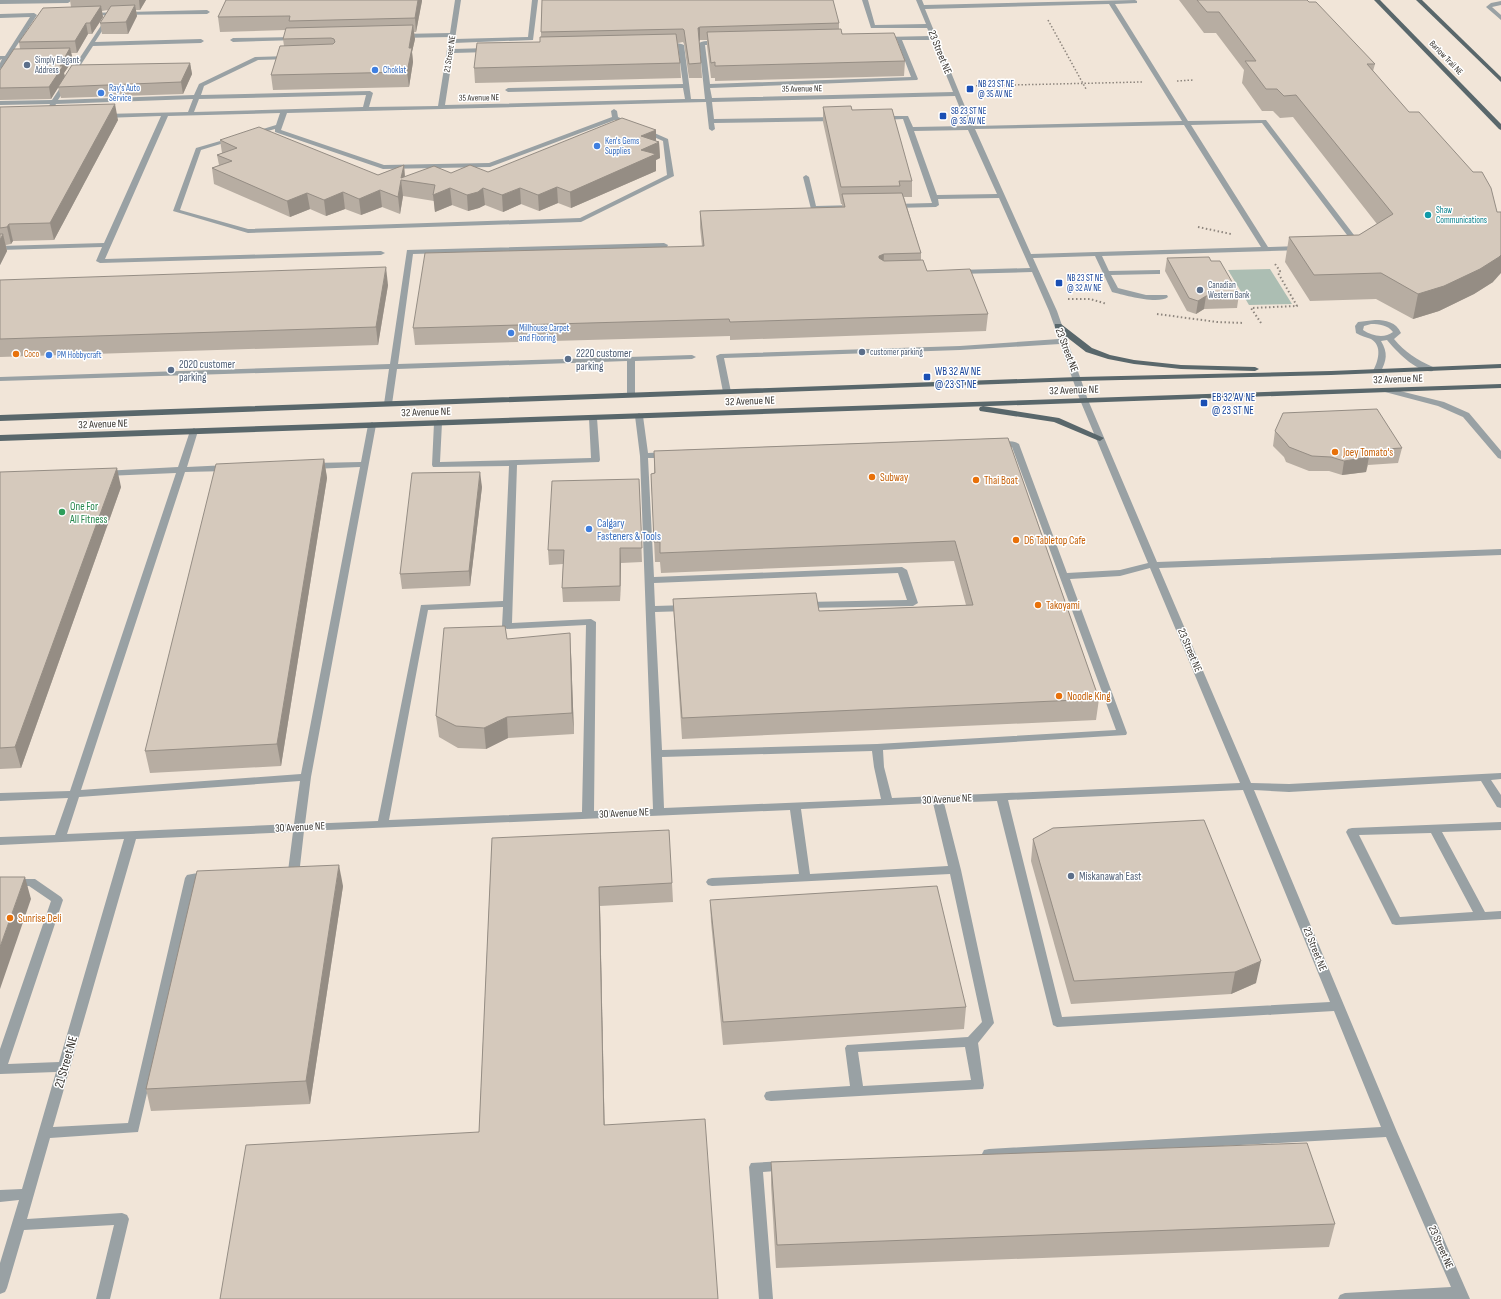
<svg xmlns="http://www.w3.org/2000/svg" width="1501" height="1299" font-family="'Sofia Sans Condensed',sans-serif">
<rect width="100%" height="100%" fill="#f1e5d8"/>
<!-- green -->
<polygon fill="#acbeb3" points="1270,269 1292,304 1249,305 1228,270"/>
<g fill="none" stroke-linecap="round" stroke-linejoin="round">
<!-- path-far1 -->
<g stroke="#8d857d" stroke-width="1.5" stroke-dasharray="1.5 2" stroke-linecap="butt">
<polyline points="1048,20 1086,89"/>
<polyline points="1177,81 1193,80"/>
<polyline points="969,86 1142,82"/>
</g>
<!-- path -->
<g stroke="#8d857d" stroke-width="2" stroke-dasharray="1.5 2.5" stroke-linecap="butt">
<polyline points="1198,227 1231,234"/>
<polyline points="1068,299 1090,299 1107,304"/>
<polyline points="1157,314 1217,322 1244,323"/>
<polyline points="1261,323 1251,308 1297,306 1278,273 1280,271 1275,264"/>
</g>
<!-- minor -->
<g fill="#99a1a4" fill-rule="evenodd">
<polygon points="0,0 70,0 71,1 68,3 0,4"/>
<path d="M455,0h6l-6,39 73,-2 4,-37h6l-5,40 -79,3 -1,6 36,-1 3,2 -3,2 -36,1 -8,52 240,-6 -2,-11 -175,4 -3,-2 3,-2 175,-4 -5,-37 -13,1 -3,-2c5,-3 17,-4 22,-1l7,54h14l-6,-56c5,-3 18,-3 23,0l-3,2h-14l5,39 201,-7 -14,-37 -14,1 -3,-2 3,-2 48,-1 -4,-8h-56l-9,-28h6l7,25 51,-1 -10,-24h6l2,5 211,-5 2,1v2l-22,1 73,117 78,-1 88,115 2,5 -4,5 -10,1v-4l6,-2 -1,-5 -85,-112 -71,2 77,122 32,-1 4,2 -1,2 -201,6 7,15 51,-1v4h-3l-46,1 7,13 28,7h21l1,2c-10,8 -44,-2 -56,-5l-17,-36 -62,2 24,53 31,89 69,162 344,-13v6l-342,13 92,215 38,1 212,-11v6l-10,1 10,15v13l-4,-1 -16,-26 -192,11 -35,-2 143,342 73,167h-132l2,-4 5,-2 106,-6 -65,-150 -397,22 -5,-1 -2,-4 2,-4 5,-1 392,-22 -47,-116 -277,16 -4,-2 -56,-224 -53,2 17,67 33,153 -16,20 6,42 -1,4 -212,12 -5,-1 -2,-4 2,-4 5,-1 79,-5 -5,-38 2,-3 121,-8 14,-15 -32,-148 -238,12 -4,-1 -2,-3 2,-3 4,-1 87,-4 -9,-64 -486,21 -5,44 -2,3h-14l-2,-3 2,-3 5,-1 5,-39 -157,7 -83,288 75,-4 57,-245 2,-3c8,-2 18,-3 26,-1l2,3 -2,3 -17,2 -58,250 -88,6 -23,81 95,-6 5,2 2,4 -19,80h-14l18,-74 -90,5 -17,58 -2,4 -5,2v-31l19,-63 -19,2v-12l22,-1 34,-117 -56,2v-25l51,-148 -22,-15 -29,1v-8h35l26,18 2,3 -55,164 51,-2 65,-223 -124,6v-8l55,-2 13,-37 -68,3v-8l70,-2 106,-318 -70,3 -4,-3 1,-2 75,-4 12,-36 4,-3 4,3 -11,36 41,-2 4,3 -4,3 -43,1 -104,318 220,-16 59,-307 -48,2 -4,-3 4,-3 49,-1 7,-37 4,-3 4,3 -65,352 -6,47 73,-3 43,-216 82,-4 6,-135 -76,1 -1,-2 2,-42 4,-3 4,3 -2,39 151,-4 -2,-40 4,-3 4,3 3,42 -1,2 -82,3 -5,158 79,-4 5,3 -2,189 59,-2 -13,-353 -5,-40 4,-3 4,3 5,37 20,-1 4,3 -4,3h-20l6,119 248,-10 5,3 11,33 -5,3 -108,2 -5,-3 5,-3 102,-2 -9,-27 -244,10 1,23 32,-1 5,3 -5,3 -32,1 7,138 215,-6 239,-14 -104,-283h-15l-4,-3c5,-4 21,-4 26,0l48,129 53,-3 28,-7 -68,-163 -20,-56 -100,6 -236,8 7,34 -4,2 -4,-2 -7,-36 4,-2 240,-8 99,-7 -10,-28 -17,-39 -74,2 -4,-2 4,-2 72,-2 -31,-70 -61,1 1,6 -3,2 -42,1 -3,-2 3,-2 38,-1 -29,-84 -22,1 -3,-2 3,-2h27l5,11 54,-1 -12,-30 -243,6 2,17 121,-2 3,2 -3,2 -121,2 1,6 -3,2 -3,-2 -3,-27 -419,11 -6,17 103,35 105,-2 123,-46 -1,-6 3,-2 3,2 1,6 50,22 6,37 -93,46 -333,11 -75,-22 23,-63 38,-11 3,2 -36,11 -21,60 68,19 332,-11 87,-43 -4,-34 -48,-21 -125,47 -107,2 -108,-37v-3l-22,6 -3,-2 26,-8 4,-12 -112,3 -63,143 276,-8 4,2 -4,2 -281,8 -4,-2 6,-14 -102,3v-4l104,-3 57,-127 -57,2 -3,-2 3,-2 84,-2 5,-13 -137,5 -7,14 -3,2 -3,-2 7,-14 -50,1v-4l52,-1 56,-85 -18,1 -2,-1v-2l119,-3 3,2 -3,2 -99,1 3,2 -16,25 106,-3 3,2 -3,2 -108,3 -35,54 136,-5 5,-11 56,-27 34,-1 2,1v2l-33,1 -54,26 -3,9 169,-4 3,2 -4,14 69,-1 11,-69 -49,1 -3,-2 3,-2 50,-1zM1109,4l73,117 -209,5 -48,-117zM902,40h30l21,52 -241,6 -2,-10 207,-8 1,-1zM366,95l-3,12 -169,5 5,-13zM1184,125l77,122 -230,7 -56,-125zM968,130l29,64 -60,1 -23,-64zM1150,568l90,215 -348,15 -8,-31 -1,-17 243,-15 1,-2 -57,-154 50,-3zM503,607l-1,19 5,3 79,-4 -4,187 -193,8 39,-210zM872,751l2,16 7,32 -217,9 -2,-51zM300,781l-6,43 -227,10 12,-37zM1243,790l87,212 -268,15 -54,-217zM933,803l15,63 -138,8 -9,-65zM965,1047l6,33 -108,6 -5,-34z"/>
<polygon points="1501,1 1501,5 1492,7 1501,15 1501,20 1486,7 1491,3"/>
<polygon points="0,14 34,13 37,15 2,68 0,69 0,63 2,59 0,60 0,56 5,56 30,17 0,18"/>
<polygon points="296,37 298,38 298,40 233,42 230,40 233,38"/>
<polygon points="806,175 809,177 816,206 856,205 859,207 856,209 811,209 803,177"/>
<polygon points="664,243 668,245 667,247 413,254 398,364 692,355 696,357 692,359 635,361 635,395 631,397 627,395 627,361 397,369 392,404 388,406 384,404 389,369 0,381 0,377 390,364 407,250"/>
<path d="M1375,320c11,0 21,2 26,13l-7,6c11,13 23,21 39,28v4c-15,3 -37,-20 -46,-31l-6,1c7,12 6,19 -1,32h-6l-1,-2c5,-9 10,-25 -2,-32 -5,-2 -10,-3 -15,-6l-1,-7 3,-4zM1371,324c8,0 17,1 22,8 -9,7 -21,4 -30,-2l1,-4z"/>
<polygon points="1385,388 1388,388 1444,402 1469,413 1501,451 1501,459 1498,458 1463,417 1438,406 1385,392 1384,390"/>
<path d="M1501,822v8l-59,2 43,80 16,-1v8l-105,6 -4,-1 -46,-92 2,-3 4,-1zM1431,833l42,79 -73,5 -41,-82z"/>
<polygon points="783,1161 788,1162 790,1166 788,1170 763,1172 773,1299 759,1299 749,1167 751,1163"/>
</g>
<!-- major -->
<g fill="#59676b" fill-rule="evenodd">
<polygon points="1374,0 1380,0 1501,124 1501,130 1499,129"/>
<polygon points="1416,0 1422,0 1501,77 1501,82"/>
<polygon points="1055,324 1061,324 1092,348 1110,355 1134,360 1181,365 1255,367 1259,369 1255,371 1181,369 1134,364 1108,359 1086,352 1055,328"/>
<polygon points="1501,364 1501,368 1331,375 1078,381 0,421 0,415 1078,377 1331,371"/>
<polygon points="1501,384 1501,388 0,441 0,435"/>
<polygon points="983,406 1059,418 1104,438 1100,441 1097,440 1054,422 980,411 979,409 980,407"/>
</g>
</g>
<!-- wall -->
<g fill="#b7ada2">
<polygon points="70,0 146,0 140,10 136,10 137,16 128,34 102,34 100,23 108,10 102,11 103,17 92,34 88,34 77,53 71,53 73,60 64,73 65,77 190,63 192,74 183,94 61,98 58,87 51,99 0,100 0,70 20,49 19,42 71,7"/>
<polygon points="226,0 422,0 416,32 414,32 415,39 412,52 413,62 409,87 273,90 271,75 284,46 283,39 286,30 220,32 218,17"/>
<polygon points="542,0 839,23 839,29 842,34 905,61 904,76 715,81 715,78 711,78 707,46 707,40 700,40 699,41 701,63 702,78 689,78 684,44 683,42 678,43 680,63 681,78 475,83 474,68 540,42 541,37 541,32"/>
<polygon points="1179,0 1307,0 1375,64 1373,71 1493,282 1474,294 1439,311 1413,319 1376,299 1310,301 1285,262 1289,237 1359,235 1377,224 1293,117 1280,118 1273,111 1262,111 1242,83 1244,70 1216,33 1204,33"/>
<polygon points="0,107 118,120 54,240 13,241 11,244 6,245 7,251 0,265"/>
<polygon points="823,107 852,110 912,181 912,197 904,197 921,253 921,260 927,271 988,314 986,331 730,340 730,336 415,345 413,328 702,246 700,227 700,211 842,207 842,204 841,204 823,122"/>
<polygon points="220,140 378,175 404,165 405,177 451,173 488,172 656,141 659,142 660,158 656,160 656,171 571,208 558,203 539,211 521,204 503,212 485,205 479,208 468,211 452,205 435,212 434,201 403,196 400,214 382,207 361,215 345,209 326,216 310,209 290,217 214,184 212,168 219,165 217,155 222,153"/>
<polygon points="1167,258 1211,261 1239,294 1237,308 1204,309 1196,314 1187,311 1165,271"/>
<polygon points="0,280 388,285 378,345 0,357"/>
<polygon points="1275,431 1402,448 1398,463 1368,465 1366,472 1342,475 1329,471 1309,471 1286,462 1284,457 1273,446"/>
<polygon points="1008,438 1099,699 1096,720 682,739 674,619 673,599 819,611 966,605 954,561 661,573 660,562 655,562 651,474 654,473 654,451"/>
<polygon points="324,459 327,478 281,766 150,773 145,751"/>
<polygon points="0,472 121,487 21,768 0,769"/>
<polygon points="639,479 642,562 621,563 620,601 563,602 562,588 563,564 549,565 548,550"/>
<polygon points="482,487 470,586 402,589 400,574"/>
<polygon points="507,639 571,653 574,734 508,738 486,749 458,748 439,737 436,716"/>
<polygon points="492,838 672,883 673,902 600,906 604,1125 479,1132"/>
<polygon points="1033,839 1256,983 1231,994 1071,1004 1031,861"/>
<polygon points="343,886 310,1104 151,1111 146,1089"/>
<polygon points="710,900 966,1007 964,1029 723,1045 711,922"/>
<polygon points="771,1162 1335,1224 1329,1247 776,1268 771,1185"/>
</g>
<!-- shaded-wall -->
<g fill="#958d84">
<polygon points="139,0 146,0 140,10"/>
<polygon points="418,0 422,0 422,1 416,32 415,18"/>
<polygon points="135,5 137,16 128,34 126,22"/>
<polygon points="101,6 103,17 92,34 90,23"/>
<polygon points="86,23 88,34 77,53 75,41"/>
<polygon points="413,25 415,39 412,52 413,62 409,87 407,72 409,48"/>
<polygon points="700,27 700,40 699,42 698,28"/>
<polygon points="70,48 73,60 64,73 65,77 51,99 49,87 60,66"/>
<polygon points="190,63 192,74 183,94 181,82"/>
<polygon points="115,104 118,120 54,240 50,223"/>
<polygon points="656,130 656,144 659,142 660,158 656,160 656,171 571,208 570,192 641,136"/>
<polygon points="404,165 405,180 401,178"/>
<polygon points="401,180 403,196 400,214 398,197"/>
<polygon points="557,187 558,203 539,211 538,195"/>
<polygon points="450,188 452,205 435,212 433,195"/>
<polygon points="483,188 485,205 479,208 468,211 467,195"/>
<polygon points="520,188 521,204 503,212 502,195"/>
<polygon points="380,190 382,207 361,215 359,199"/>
<polygon points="343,192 345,209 326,216 324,200"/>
<polygon points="307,193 310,209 290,217 287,201"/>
<polygon points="9,224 13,241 11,244 7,227"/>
<polygon points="3,234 7,251 0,265 0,240"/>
<polygon points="884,254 883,270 878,273 879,256"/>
<polygon points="1501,255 1501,273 1493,282 1474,294 1439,311 1413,319 1418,294"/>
<polygon points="386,267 388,285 378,345 376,327"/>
<polygon points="1206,296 1204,309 1196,314 1198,301"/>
<polygon points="1369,457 1366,472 1342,475 1344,461"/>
<polygon points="324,459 327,478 281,766 277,744"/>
<polygon points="117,468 121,487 21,768 15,747"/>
<polygon points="480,472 482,487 470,586 469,571"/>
<polygon points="620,548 621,563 620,601"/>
<polygon points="570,633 571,653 574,734 572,713"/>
<polygon points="507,717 508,738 486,749 484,728"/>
<polygon points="339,865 343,886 310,1104 306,1081"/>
<polygon points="25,877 31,899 0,989 0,947"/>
<polygon points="599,887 600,906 605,1144 604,1125"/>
<polygon points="1261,961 1256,983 1231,994 1235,972"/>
</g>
<!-- building -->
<g fill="#d5c9bc" stroke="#958d84">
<polygon points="226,0 418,0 415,18 289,21 290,16 218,17"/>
<polygon points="542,0 833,0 839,23 700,27 698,28 701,63 689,64 684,30 683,29 541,32"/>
<polygon points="1197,0 1307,0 1309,2 1316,2 1375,64 1367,64 1409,112 1419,112 1473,172 1482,172 1491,188 1497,212 1501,212 1501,255 1499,257 1480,269 1444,286 1418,294 1381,273 1314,275 1289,237 1359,235 1393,214 1296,95 1284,96 1277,89 1266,89 1245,61 1256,61 1219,12 1207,12"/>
<polygon points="135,5 126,22 100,23 111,6"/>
<polygon points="101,6 90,23 86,23 75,41 19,42 43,8"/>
<polygon points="413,25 409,48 412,48 407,72 271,75 280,46 333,44 335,42 334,39 331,38 283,39 286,28"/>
<polygon points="841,29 842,34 894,33 905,61 715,66 715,62 711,63 707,32"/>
<polygon points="676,34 680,63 474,68 477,43 540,42 540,37"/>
<polygon points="70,48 60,66 63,66 49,87 0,88 0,70 14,49"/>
<polygon points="190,63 181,82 58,87 72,65"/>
<polygon points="115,104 50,223 9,224 7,227 0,228 0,107"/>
<polygon points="851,106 852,110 892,109 912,181 899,181 900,186 841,187 823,107"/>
<polygon points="622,118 656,130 641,136 659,142 641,150 656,154 570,192 557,187 538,195 520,188 502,195 483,188 478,192 467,195 450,188 433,195 435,185 401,180 398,197 380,190 359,199 343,192 324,200 307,193 287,201 212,168 232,161 217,155 237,148 220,140 259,127 378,175 404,165 401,178 434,166 451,173 470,165 488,172"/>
<polygon points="902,193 921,253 884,254 879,256 879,258 884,261 923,260 927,271 970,269 988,314 730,322 729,319 413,328 425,253 704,246 700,211 845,207 842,194"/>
<polygon points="0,234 3,234 0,240"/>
<polygon points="1209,257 1211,261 1220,261 1239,294 1206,296 1198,301 1189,298 1167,258"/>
<polygon points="386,267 376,327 0,339 0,280"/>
<polygon points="1377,409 1402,448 1369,450 1369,457 1344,461 1331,457 1312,456 1289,447 1286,443 1275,431 1283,413"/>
<polygon points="1008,438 1099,699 682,718 673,599 816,593 819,611 973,605 955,541 660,553 660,542 654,542 651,474 655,473 654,451"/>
<polygon points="324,459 277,744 145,751 216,464"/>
<polygon points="117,468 15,747 0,748 0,472"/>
<polygon points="480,472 469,571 400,574 412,473"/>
<polygon points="639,479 642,548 620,548 620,586 562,588 564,550 548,550 552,481"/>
<polygon points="505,626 507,639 570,633 572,713 507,717 484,728 456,726 436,716 444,628"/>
<polygon points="1204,820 1261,961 1235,972 1074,981 1033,839 1053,828"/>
<polygon points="669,830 672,883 599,887 604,1125 705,1119 718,1299 220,1299 246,1145 479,1132 492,838"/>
<polygon points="339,865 306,1081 146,1089 197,871"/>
<polygon points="0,877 25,877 0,947"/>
<polygon points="937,886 966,1007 723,1022 710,900"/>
<polygon points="1307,1143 1335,1224 777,1245 771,1162"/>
</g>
<!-- markers -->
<g fill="#5c6f8a" stroke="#fff" stroke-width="1.5">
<circle cx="27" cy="65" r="4"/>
<circle cx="1200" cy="290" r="4"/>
<circle cx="862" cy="352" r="4"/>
<circle cx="568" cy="359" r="4"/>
<circle cx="171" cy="370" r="4"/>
<circle cx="1071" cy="876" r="4"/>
</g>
<g fill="#3f7fe0" stroke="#fff" stroke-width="1.5">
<circle cx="375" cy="70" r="4"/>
<circle cx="101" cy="93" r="4"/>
<circle cx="597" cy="146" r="4"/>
<circle cx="511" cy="333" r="4"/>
<circle cx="49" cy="355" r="4"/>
<circle cx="589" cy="529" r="4"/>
</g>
<g fill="#1a4fb4" stroke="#fff" stroke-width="1.5">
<rect x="966" y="85" width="8" height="8" rx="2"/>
<rect x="939" y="112" width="8" height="8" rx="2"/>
<rect x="1055" y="279" width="8" height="8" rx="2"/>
<rect x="923" y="373" width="8" height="8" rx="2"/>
<rect x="1200" y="399" width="8" height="8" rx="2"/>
</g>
<circle fill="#0f9aa8" stroke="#fff" stroke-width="1.5" cx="1428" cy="215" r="4"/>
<g fill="#e8710a" stroke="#fff" stroke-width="1.5">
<circle cx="16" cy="354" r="4"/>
<circle cx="1335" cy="452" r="4"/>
<circle cx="872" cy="477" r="4"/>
<circle cx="976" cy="480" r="4"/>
<circle cx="1016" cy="540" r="4"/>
<circle cx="1038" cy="605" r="4"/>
<circle cx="1059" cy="696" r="4"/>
<circle cx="10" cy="918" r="4"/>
</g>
<circle fill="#2e9e5b" stroke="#fff" stroke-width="1.5" cx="62" cy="512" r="4"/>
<g text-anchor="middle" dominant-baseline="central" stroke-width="3" stroke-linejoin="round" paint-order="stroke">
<!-- far-street labels -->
<g font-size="9" fill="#393530" stroke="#fff">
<text transform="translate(450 54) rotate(-81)">21 Street NE</text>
<text transform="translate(1446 58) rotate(46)">Barlow Trail NE</text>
<text transform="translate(802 89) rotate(-1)">35 Avenue NE</text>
<text transform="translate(479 98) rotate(-1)">35 Avenue NE</text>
</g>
<!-- far-service labels -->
<g font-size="9" fill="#4e5e75" stroke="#fff" text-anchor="start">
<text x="35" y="60">Simply Elegant<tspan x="35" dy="10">Address</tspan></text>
<text x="1208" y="285">Canadian<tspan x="1208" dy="10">Western Bank</tspan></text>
<text x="870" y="352">customer parking</text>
</g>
<!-- far-shop labels -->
<g font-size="9" fill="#366cbe" stroke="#fff" text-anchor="start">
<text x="383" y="70">Choklat</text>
<text x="109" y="88">Ray's Auto<tspan x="109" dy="10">Service</tspan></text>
<text x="605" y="141">Ken's Gems<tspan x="605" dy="10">Supplies</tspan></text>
<text x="519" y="328">Millhouse Carpet<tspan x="519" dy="10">and Flooring</tspan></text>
<text x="57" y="355">PM Hobbycraft</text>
</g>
<!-- far-transit labels -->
<g font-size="9" fill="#164399" stroke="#fff" text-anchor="start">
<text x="978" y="84">NB 23 ST NE<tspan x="978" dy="10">@ 35 AV NE</tspan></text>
<text x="951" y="111">SB 23 ST NE<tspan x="951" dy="10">@ 35 AV NE</tspan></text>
<text x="1067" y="278">NB 23 ST NE<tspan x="1067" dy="10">@ 32 AV NE</tspan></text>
</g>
<!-- far-culture labels -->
<g font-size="9" fill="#0d838f" stroke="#fff" text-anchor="start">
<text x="1436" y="210">Shaw<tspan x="1436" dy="10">Communications</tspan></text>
</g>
<!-- far-food labels -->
<g font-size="9" fill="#c56008" stroke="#fff" text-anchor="start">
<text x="24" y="354">Coco</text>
</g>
<!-- street labels -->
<g font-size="11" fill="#393530" stroke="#fff">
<text transform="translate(940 52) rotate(68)">23 Street NE</text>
<text transform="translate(1067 350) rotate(69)">23 Street NE</text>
<text transform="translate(1398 379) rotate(-2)">32 Avenue NE</text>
<text transform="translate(1074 390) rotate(-2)">32 Avenue NE</text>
<text transform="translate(750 401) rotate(-2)">32 Avenue NE</text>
<text transform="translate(426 412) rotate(-2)">32 Avenue NE</text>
<text transform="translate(103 424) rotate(-2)">32 Avenue NE</text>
<text transform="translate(1190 650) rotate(67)">23 Street NE</text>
<text transform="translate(947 799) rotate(-3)">30 Avenue NE</text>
<text transform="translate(624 813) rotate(-3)">30 Avenue NE</text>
<text transform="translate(300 827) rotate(-3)">30 Avenue NE</text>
<text transform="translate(1315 949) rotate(68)">23 Street NE</text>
<text transform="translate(1441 1247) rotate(66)">23 Street NE</text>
</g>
<!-- service labels -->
<g font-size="11" fill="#4e5e75" stroke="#fff" text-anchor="start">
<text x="576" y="353">2220 customer<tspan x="576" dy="13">parking</tspan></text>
<text x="179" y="364">2020 customer<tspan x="179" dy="13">parking</tspan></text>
<text x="1079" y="876">Miskanawah East</text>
</g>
<!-- transit labels -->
<g font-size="11" fill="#164399" stroke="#fff" text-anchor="start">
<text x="935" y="371">WB 32 AV NE<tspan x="935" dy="13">@ 23 ST NE</tspan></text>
<text x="1212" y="397">EB 32 AV NE<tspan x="1212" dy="13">@ 23 ST NE</tspan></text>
</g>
<!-- food labels -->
<g font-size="11" fill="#c56008" stroke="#fff" text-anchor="start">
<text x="1343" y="452">Joey Tomato's</text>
<text x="880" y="477">Subway</text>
<text x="984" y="480">Thai Boat</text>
<text x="1024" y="540">D6 Tabletop Cafe</text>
<text x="1046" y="605">Takoyami</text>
<text x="1067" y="696">Noodle King</text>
<text x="18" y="918">Sunrise Deli</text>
</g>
<!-- leisure labels -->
<g font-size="11" fill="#27864d" stroke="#fff" text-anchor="start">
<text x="70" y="506">One For<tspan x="70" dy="13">All Fitness</tspan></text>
</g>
<!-- shop labels -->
<g font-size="11" fill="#366cbe" stroke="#fff" text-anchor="start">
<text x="597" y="523">Calgary<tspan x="597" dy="13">Fasteners &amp; Tools</tspan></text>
</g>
<!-- near-street labels -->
<g font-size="13" fill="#393530" stroke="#fff">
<text transform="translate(66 1062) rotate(-74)">21 Street NE</text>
</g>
</g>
</svg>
